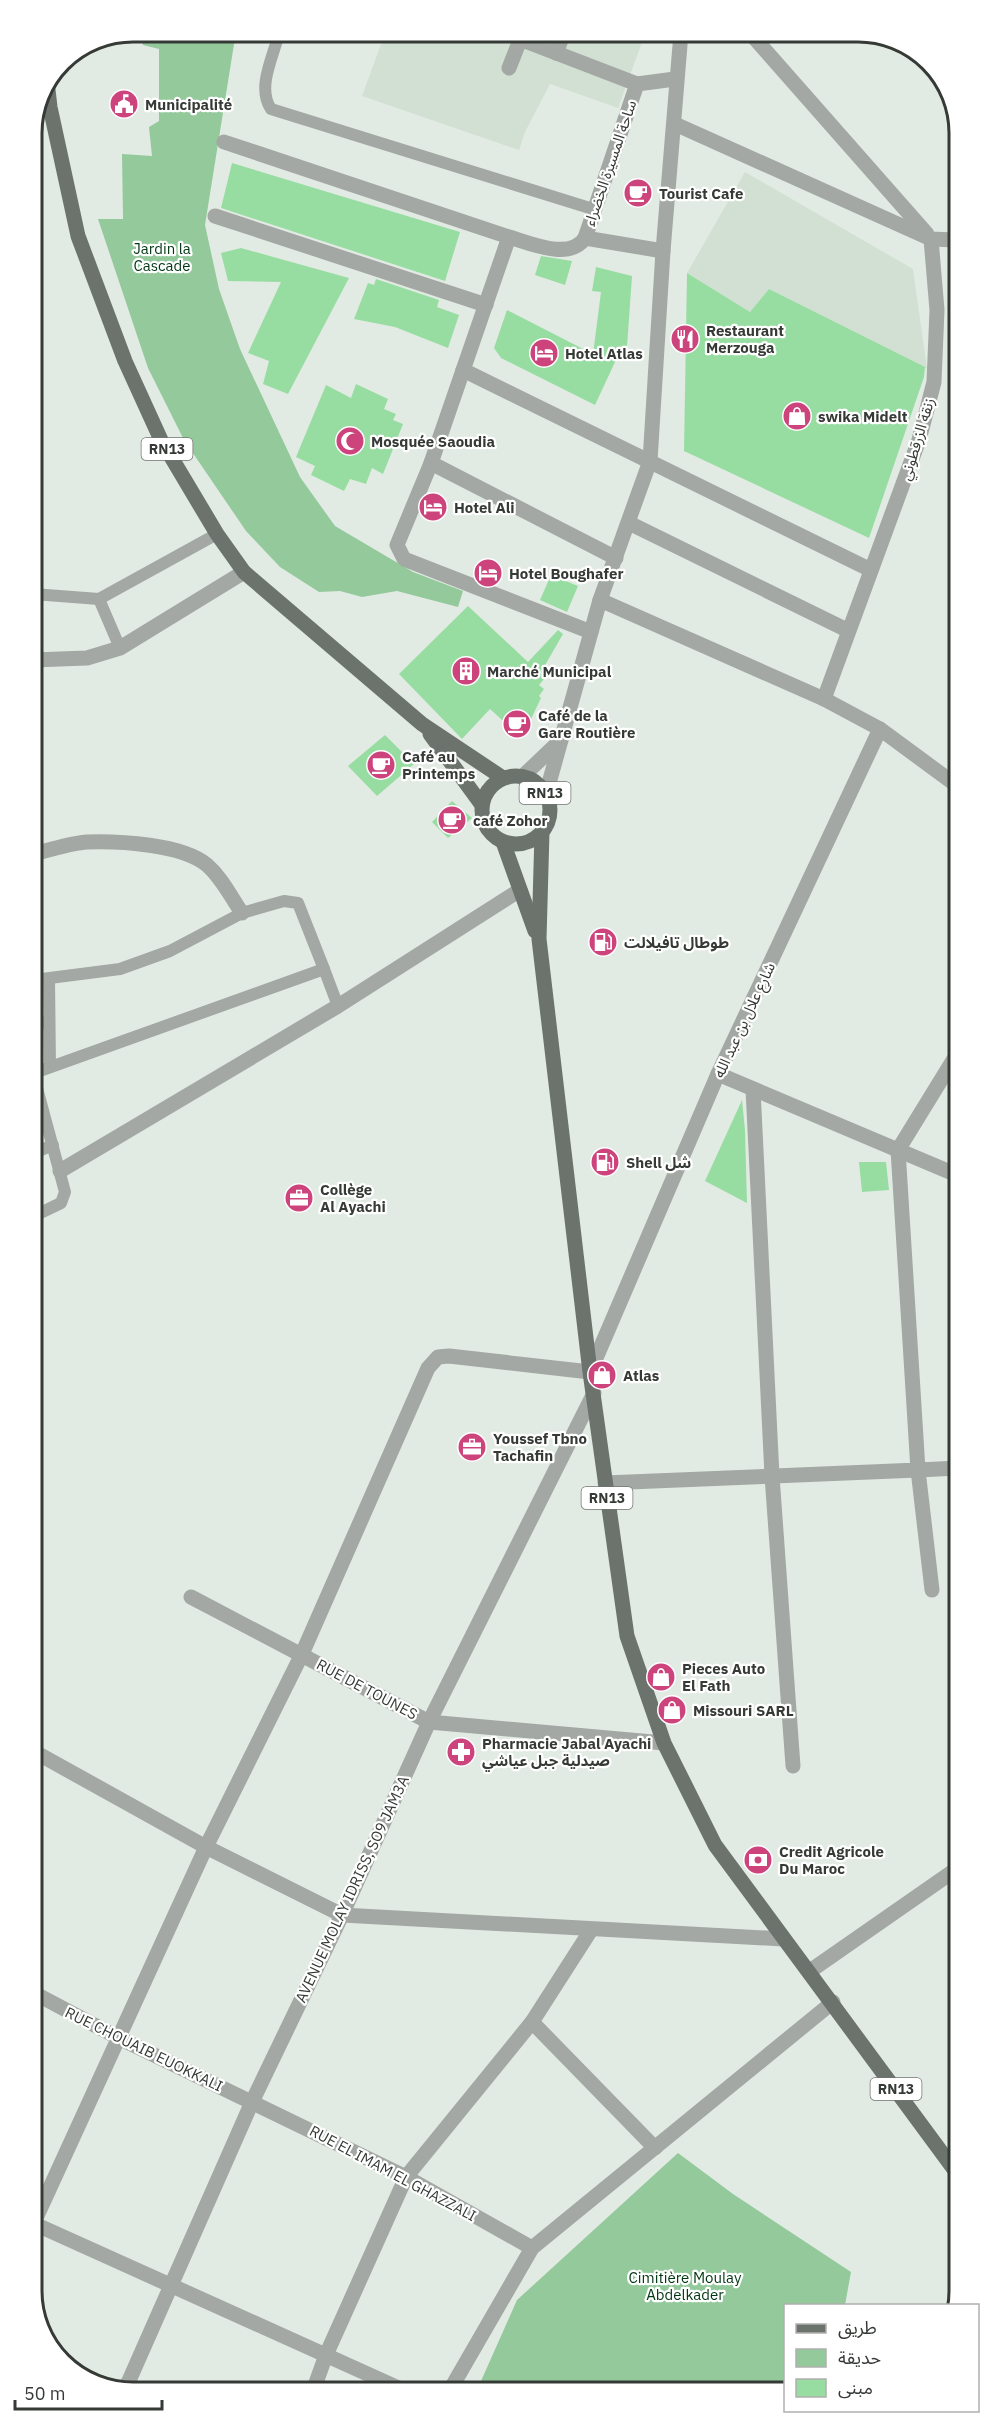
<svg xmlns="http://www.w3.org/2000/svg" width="991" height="2424" font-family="'IBM Plex Sans','Noto Sans Arabic',sans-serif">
<rect width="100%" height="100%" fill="#e2ebe3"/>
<!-- built -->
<g fill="#d1e0d2">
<polygon points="645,34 618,108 550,84 525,132 519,150 362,96 384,36"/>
<polygon points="745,172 913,269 927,369 769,289 750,312 687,273"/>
</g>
<!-- green -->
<g fill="#94c99c">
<polygon points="235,38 205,225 219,289 240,349 300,477 335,526 413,572 463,591 458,607 397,591 362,597 340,591 319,592 280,567 246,531 184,440 148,368 98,219 123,219 122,154 152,156 149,127 159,121 159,49 143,45 141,39"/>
<polygon points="678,2153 733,2194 851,2272 845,2305 786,2306 785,2388 477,2390 517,2300"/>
</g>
<!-- building -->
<g fill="#97dda2">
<polygon points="232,163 460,232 445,281 221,208"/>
<polygon points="241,248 349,278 288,394 263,384 269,361 248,353 281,282 228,281 221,253"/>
<polygon points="541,256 572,261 565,285 535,275"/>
<polygon points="596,267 632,276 627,347 622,347 595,405 501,358 494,348 507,310 593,354 601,292 592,291"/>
<polygon points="687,273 750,312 769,289 925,367 924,377 869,538 684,451"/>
<polygon points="376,279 439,300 437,307 459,315 448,348 395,327 354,319 368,283 374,285"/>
<polygon points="356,384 388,399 384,409 396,414 393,420 403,424 383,474 372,468 366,484 350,479 344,491 311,475 315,466 296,457 326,385 351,398"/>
<polygon points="551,575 578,586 567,612 540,600"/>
<polygon points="468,606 528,662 558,630 563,634 544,667 550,672 539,685 544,689 539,696 541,698 522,738 490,709 462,739 399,674"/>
<polygon points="385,735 414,764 377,796 348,766"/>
<polygon points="452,801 472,818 448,838 432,822"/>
<polygon points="742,1100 745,1130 747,1203 705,1181"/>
<polygon points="859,1162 886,1162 889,1190 862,1192"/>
</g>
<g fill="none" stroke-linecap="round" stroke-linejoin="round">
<!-- service -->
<g stroke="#a4a8a5" stroke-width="12">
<path d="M278,37c-6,22 -21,52 -7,72l322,100"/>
<polyline points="33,594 99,599 217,534"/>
<polyline points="99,599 120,648"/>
<polyline points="49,979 50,1067"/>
<polyline points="34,980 120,969 170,951 242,913 284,901 298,903 324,969"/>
<polyline points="34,1025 49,1021"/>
<polyline points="34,1073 324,969 338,1006"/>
<polyline points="34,1077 65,1192 61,1203 34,1216"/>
<polyline points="34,1153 53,1145"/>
</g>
<!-- pedestrian -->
<g stroke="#a4a8a5" stroke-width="15">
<polyline points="520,39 637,84"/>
<polyline points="556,53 563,35"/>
<polyline points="509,68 522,35"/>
</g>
<!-- minor -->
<g stroke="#a4a8a5" stroke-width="15">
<path d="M224,142l285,95c21,6 61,24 76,1l52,-154 38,-5"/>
<polyline points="215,216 486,305"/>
<polyline points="509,237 431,463 397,545 404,559 591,632"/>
<polyline points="585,238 663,251"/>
<polyline points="463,370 871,570"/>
<polyline points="431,463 616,558"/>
<polyline points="629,523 847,630"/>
<polyline points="33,660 87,658 120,648 244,572"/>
<polyline points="824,699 919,440 934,382 937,310 931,239"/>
<polyline points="880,729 956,785"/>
<path d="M33,854c18,-4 37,-11 54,-12 32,-1 95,2 120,23 15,13 24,32 35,48"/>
<polyline points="718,1074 957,1175"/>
<polyline points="753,1089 772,1476 793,1766"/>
<polyline points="60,1171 338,1006 520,890"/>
<polyline points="605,1483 918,1470 898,1150 957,1054"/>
<polyline points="932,1590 918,1470 958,1468"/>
<polyline points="191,1597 429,1722 664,1743"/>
<polyline points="35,1752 206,1847 342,1915 783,1939"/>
<polyline points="810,1971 958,1868"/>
<polyline points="36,1994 117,2037 406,2177 532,2248"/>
<polyline points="532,2022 655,2148"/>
<polyline points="37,2216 206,1847 302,1654 428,1368 438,1357 449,1356 590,1372 718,1074 880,729 824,699 600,600"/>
<polyline points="37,2225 403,2390"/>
<polyline points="127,2384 144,2392"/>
<polyline points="313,2391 326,2355 406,2177 532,2022 591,1930"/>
<polyline points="124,2392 252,2102 342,1915 429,1722 594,1393"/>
</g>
<!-- tertiary -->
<g stroke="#a4a8a5" stroke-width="15">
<polyline points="750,33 927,234"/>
<polyline points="675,124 931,239 955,240"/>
<polyline points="522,777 561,740"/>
<polyline points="546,794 600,600 650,461 663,251 681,33"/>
<polyline points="450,2390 532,2248 833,2002"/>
</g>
<!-- primary -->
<g stroke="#6c736d" stroke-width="15">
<polyline points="48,90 50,107 78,236 125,361 161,440 217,534 244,572 422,724 503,778"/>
<polyline points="430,734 482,805"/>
<circle cx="516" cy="810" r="34"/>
<polyline points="542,832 539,939 590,1372 627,1636 664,1743 715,1845 959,2176"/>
<polyline points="503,842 535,931"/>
</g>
</g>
<!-- icons -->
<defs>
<g id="civic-disc" transform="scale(1.5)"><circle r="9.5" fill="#cd437c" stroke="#fff"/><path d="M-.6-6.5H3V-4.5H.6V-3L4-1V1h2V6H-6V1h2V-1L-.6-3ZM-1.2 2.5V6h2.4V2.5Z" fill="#fff"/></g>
<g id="cafe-disc" transform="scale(1.5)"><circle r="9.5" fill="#cd437c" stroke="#fff"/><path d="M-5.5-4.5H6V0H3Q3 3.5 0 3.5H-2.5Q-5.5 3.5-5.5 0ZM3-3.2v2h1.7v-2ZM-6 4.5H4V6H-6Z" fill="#fff"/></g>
<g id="restaurant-disc" transform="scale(1.5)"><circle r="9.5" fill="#cd437c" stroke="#fff"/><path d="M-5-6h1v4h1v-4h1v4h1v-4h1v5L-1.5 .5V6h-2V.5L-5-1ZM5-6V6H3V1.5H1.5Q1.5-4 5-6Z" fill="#fff"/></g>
<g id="hotel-disc" transform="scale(1.5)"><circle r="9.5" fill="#cd437c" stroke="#fff"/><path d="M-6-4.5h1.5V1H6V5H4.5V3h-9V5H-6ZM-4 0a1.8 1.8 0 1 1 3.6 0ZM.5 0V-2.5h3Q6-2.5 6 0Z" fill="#fff"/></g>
<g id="shop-disc" transform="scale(1.5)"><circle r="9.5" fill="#cd437c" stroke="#fff"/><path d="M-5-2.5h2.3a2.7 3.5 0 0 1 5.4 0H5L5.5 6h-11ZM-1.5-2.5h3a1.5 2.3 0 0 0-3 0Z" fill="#fff"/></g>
<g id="mosque-disc" transform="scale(1.5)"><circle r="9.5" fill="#cd437c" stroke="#fff"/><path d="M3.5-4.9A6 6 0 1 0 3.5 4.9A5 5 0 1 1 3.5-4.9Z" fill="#fff"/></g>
<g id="building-disc" transform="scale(1.5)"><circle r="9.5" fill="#cd437c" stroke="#fff"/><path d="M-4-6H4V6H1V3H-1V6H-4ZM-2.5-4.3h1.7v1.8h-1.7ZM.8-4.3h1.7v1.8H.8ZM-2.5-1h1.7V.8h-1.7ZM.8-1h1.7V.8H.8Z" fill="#fff"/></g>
<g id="fuel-disc" transform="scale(1.5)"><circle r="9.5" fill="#cd437c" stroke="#fff"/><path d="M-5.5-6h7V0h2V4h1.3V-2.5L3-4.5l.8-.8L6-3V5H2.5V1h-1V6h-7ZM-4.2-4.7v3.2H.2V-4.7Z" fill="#fff"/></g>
<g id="office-disc" transform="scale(1.5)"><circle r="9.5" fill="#cd437c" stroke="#fff"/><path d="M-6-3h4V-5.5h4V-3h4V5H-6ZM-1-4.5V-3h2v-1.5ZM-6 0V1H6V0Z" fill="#fff"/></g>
<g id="pharmacy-disc" transform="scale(1.5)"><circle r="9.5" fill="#cd437c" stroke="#fff"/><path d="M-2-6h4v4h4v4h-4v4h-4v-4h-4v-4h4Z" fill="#fff"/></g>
<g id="bank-disc" transform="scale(1.5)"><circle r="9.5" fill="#cd437c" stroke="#fff"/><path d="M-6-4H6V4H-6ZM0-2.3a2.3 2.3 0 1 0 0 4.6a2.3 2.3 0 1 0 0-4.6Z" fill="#fff"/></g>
</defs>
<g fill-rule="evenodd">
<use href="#civic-disc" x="124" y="104"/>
<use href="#cafe-disc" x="638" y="193"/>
<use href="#restaurant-disc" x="685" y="339"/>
<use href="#hotel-disc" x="544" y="353"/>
<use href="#shop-disc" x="797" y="416"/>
<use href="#mosque-disc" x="350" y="441"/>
<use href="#hotel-disc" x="433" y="507"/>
<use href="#hotel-disc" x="488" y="573"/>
<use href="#building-disc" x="466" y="671"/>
<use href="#cafe-disc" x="517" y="724"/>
<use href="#cafe-disc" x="381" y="765"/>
<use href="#cafe-disc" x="452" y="820"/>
<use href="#fuel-disc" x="603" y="942"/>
<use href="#fuel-disc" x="605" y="1162"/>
<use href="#office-disc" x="299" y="1198"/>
<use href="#shop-disc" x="602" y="1375"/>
<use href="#office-disc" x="472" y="1447"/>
<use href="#shop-disc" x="661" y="1677"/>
<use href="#shop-disc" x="672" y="1710"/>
<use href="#pharmacy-disc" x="461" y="1752"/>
<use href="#bank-disc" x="758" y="1860"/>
</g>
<g text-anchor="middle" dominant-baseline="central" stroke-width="4.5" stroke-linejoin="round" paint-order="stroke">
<!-- shield labels -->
<g fill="#fff" stroke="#727572" stroke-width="1.5">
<rect x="141.5" y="438" width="51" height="22" rx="4.5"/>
<rect x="519.5" y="782" width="51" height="22" rx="4.5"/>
<rect x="581.5" y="1487" width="51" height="22" rx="4.5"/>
<rect x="870.5" y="2078" width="51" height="22" rx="4.5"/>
</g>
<g font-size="14" font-weight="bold" fill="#363a36">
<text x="167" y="449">RN13</text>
<text x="545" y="793">RN13</text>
<text x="607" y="1498">RN13</text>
<text x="896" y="2089">RN13</text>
</g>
<!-- poi labels -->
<g font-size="15" font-weight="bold" fill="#363a36" stroke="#fff" text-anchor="start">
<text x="145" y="104">Municipalité</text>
<text x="659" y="193">Tourist Cafe</text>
<text x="706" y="330">Restaurant<tspan x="706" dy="17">Merzouga</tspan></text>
<text x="565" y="353">Hotel Atlas</text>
<text x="818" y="416">swika Midelt</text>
<text x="371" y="441">Mosquée Saoudia</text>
<text x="454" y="507">Hotel Ali</text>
<text x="509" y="573">Hotel Boughafer</text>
<text x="487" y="671">Marché Municipal</text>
<text x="538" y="715">Café de la<tspan x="538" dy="17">Gare Routière</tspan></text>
<text x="402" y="756">Café au<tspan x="402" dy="17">Printemps</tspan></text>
<text x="473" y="820">café Zohor</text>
<text x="624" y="942">طوطال تافيلالت</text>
<text x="626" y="1162">Shell شل</text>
<text x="320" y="1189">Collège<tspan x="320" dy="17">Al Ayachi</tspan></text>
<text x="623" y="1375">Atlas</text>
<text x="493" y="1438">Youssef Tbno<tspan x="493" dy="17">Tachafin</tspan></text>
<text x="682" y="1668">Pieces Auto<tspan x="682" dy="17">El Fath</tspan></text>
<text x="693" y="1710">Missouri SARL</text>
<text x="482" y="1743">Pharmacie Jabal Ayachi<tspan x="482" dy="17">صيدلية جبل عياشي</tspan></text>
<text x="779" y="1851">Credit Agricole<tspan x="779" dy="17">Du Maroc</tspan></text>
</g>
<!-- street labels -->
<g font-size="15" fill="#363a36" stroke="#fff">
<text transform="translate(610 163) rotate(-71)">ساحة المسيرة الخضراء</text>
<text transform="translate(917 439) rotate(-73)">زنقة الزرقطوني</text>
<text transform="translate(744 1020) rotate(-65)">شارع علال بن عبد الله</text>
<text transform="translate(367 1689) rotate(28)">RUE DE TOUNES</text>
<text transform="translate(352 1889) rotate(-65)">AVENUE MOLAY IDRISS, SO9 JAM3A</text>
<text transform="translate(144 2049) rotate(26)">RUE CHOUAIB EUOKKALI</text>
<text transform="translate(393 2173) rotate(28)">RUE EL IMAM EL GHAZZALI</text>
</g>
<!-- park labels -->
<g font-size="15" fill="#013712" stroke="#fff">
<text x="162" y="248">Jardin la<tspan x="162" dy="17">Cascade</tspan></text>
<text x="685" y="2277">Cimitière Moulay<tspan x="685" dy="17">Abdelkader</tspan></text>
</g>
</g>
<!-- crop -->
<path d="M0 0H991V2424H0ZM133 42H858A91 91 0 0 1 949 133V2291A91 91 0 0 1 858 2382H133A91 91 0 0 1 42 2291V133A91 91 0 0 1 133 42Z" fill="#fff" fill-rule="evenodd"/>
<path fill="none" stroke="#363a36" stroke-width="3" d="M133 42H858A91 91 0 0 1 949 133V2291A91 91 0 0 1 858 2382H133A91 91 0 0 1 42 2291V133A91 91 0 0 1 133 42Z"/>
<!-- legend -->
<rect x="784" y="2304" width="195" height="108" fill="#ffffff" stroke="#afb0af" stroke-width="1.5"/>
<rect x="796" y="2324" width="30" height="9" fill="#6c736d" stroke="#afb0af" stroke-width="1.5"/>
<text x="838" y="2334" font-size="18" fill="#363a36">طريق</text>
<rect x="796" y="2349" width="30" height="18" fill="#94c99c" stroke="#afb0af" stroke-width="1.5"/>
<text x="838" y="2364" font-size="18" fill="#363a36">حديقة</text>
<rect x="796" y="2379" width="30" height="18" fill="#97dda2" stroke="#afb0af" stroke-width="1.5"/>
<text x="838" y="2394" font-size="18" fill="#363a36">مبنى</text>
<!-- scale -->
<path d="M15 2400v9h147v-9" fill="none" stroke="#363a36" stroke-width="3"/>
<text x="24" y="2400" font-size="18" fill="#363a36" stroke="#ffffff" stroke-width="4.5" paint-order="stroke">50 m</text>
</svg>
